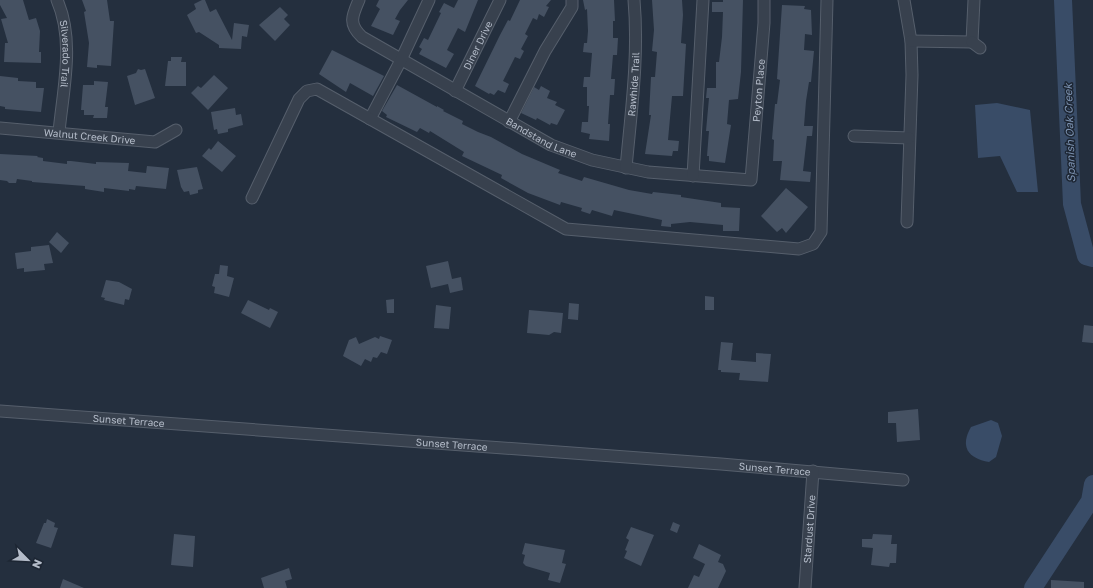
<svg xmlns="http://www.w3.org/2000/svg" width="1093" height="588" font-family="'Golos Text',sans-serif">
<rect width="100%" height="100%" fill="#242f3e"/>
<!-- water -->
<g fill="#394c67">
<polygon points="997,103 1030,110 1038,192 1017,192 1000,156 978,158 975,105"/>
<path d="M991,420l7,3 4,13 -6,21 -7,5c-22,-4 -29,-16 -18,-35z"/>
</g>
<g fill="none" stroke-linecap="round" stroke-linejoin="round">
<!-- river -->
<g stroke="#394c67" stroke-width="18">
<polyline points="1063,0 1072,204 1086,256 1093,258"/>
<polyline points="1033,588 1090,501 1093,484"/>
</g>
</g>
<!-- building -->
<g fill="#455162">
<polygon points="0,0 23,0 29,20 36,18 40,31 39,52 41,52 41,63 4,62 5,43 8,43 1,19 7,18 0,5"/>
<polygon points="82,0 107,0 110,21 114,21 111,66 97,65 97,68 87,67 89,43 84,12 86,11"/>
<polygon points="202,0 205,0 210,12 216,9 232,40 234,23 249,25 247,37 242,36 241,49 219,48 219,45 199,32 196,33 187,15 196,9 194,4"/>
<polygon points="379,0 408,0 400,10 395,19 400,21 393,35 371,26 380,9 376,6"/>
<polygon points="458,0 478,0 465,32 458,28 447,50 454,54 446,68 419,54 422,49 419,47 424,38 428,40 441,13 439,12 444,3 454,8"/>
<polygon points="520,0 551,0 546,6 549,7 544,17 539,14 537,20 533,18 525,34 528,36 521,49 524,51 520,59 515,57 503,81 509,84 505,93 498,90 494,95 490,93 489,94 475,86 500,35 508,20 510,21"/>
<polygon points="583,0 614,0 615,21 613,21 613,38 618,38 617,55 613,55 611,79 615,79 614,95 610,95 608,124 610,124 609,141 589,139 590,134 581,132 582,122 588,122 589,106 587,106 587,87 583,87 584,77 590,77 592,53 583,52 584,43 587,43 588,31 587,9 585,10"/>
<polygon points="652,0 682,0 683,15 681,43 686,44 683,96 672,96 668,140 679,141 678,151 673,151 672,156 645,154 651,115 649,115 651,77 655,77 657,52 652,51 654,30"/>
<polygon points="723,0 743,0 741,72 738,99 729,100 727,124 731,125 725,163 709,161 709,156 707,156 709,131 706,131 709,98 706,98 707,88 716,88 716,62 719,62 722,37 723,12 712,12 712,2 723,2"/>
<polygon points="782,5 805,6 804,9 811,10 812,35 805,34 804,50 814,51 811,82 809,82 806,101 804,126 813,126 812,136 807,136 803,171 811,172 810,182 780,180 782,161 773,161 774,140 772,139 775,104 777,104 780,80 777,79"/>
<polygon points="280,7 288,15 284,19 290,25 275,41 259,25"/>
<polygon points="332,50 384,76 373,96 350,83 346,92 319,74"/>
<polygon points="171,57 182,57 181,62 186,62 186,86 165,86 168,61 171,61"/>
<polygon points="138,69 141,70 145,69 155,98 135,105 127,76 136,73"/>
<polygon points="214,75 228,88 208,110 191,93 198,86 201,88"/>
<polygon points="0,76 18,78 18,81 36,82 36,88 44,88 41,112 5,109 5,107 0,106"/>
<polygon points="94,81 108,82 105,107 108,107 107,118 93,118 94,115 84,115 84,110 81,110 83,85 94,85"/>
<polygon points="397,85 437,107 437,106 444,110 443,111 463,121 462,124 478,132 491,137 522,154 560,170 558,173 582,181 584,177 629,190 652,194 653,192 681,195 681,197 721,203 721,207 740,208 739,231 723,231 723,225 690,222 671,224 671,227 661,226 662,220 614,210 612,216 592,210 590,214 581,211 582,208 561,202 560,205 528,193 501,178 502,175 462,156 464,152 430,131 429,133 420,128 417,132 386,117 387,115 382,111"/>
<polygon points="541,86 550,91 547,98 557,102 555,105 565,110 557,125 551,123 550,125 537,118 536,120 521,113 534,87 539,90"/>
<polygon points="235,108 236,115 241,114 243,125 228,129 228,132 218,134 217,129 214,130 211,112"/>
<polygon points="218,141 236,156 222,172 202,156 209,148 211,150"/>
<polygon points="0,154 38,156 37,157 43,158 43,161 67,164 67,161 71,161 96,164 96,162 129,163 128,171 146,173 147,166 169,168 166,189 136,186 135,190 129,189 129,191 104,188 104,192 85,189 85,186 32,182 32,181 17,179 16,183 9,183 7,181 0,180"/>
<polygon points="197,167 203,189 198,190 198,193 190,195 189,191 184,192 181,187 177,170"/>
<polygon points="786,188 808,207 786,233 782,228 777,232 761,216"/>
<polygon points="57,232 69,243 61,253 49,242"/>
<polygon points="49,245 53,263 44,264 45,270 24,272 24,268 17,269 15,253 31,251 31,247"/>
<polygon points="448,261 452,279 461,277 463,290 450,293 448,284 431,288 426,266"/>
<polygon points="220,265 228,266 227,276 234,278 229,297 214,293 215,287 212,286 215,274 219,274"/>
<polygon points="106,280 119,282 132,289 129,300 125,299 124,305 104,300 105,298 101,297"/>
<polygon points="705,296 714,297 714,310 705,310"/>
<polygon points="394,299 394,313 387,313 386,300"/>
<polygon points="248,300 269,310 270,308 278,312 270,328 241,313"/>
<polygon points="569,303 579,304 578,320 568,319"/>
<polygon points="436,305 451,307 449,329 434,328"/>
<polygon points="529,310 563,313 561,333 554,332 549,335 527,333"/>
<polygon points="1084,325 1093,326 1093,343 1082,342"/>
<polygon points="380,336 392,340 387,354 381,352 377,358 373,357 371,362 365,359 361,366 343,356 349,340 356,337 359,344 375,337 379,339"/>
<polygon points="721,342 733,343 731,360 756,362 756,353 771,354 768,382 739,380 740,373 721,372 721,370 718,370"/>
<polygon points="918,409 920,440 897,442 896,423 888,423 888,412"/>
<polygon points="47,519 55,523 54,527 58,528 51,548 36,543 44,523 46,523"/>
<polygon points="673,522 680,525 677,533 670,530"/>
<polygon points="631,527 654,535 641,566 624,558 627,551 625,550 629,540 626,538"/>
<polygon points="174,534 195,536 193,567 171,565"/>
<polygon points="873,534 892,535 891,544 897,544 896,563 890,563 889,567 871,565 873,548 862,547 862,539 872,539"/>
<polygon points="525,543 565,550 562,563 566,564 560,583 548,580 550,573 526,566 523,563 525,555 522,554"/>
<polygon points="699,544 721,555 718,562 723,564 726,571 718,588 688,588 694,575 699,577 705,564 693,558"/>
<polygon points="289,568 292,579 285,581 287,588 264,588 261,578"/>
<polygon points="63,579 84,588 60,588"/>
<polygon points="1051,580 1084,582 1084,588 1051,588"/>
</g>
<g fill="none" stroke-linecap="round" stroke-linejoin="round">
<!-- minor casing -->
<g stroke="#565f6c" stroke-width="13">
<g id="minor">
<path id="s1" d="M57,0c18,41 6,89 2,132"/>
<path id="s2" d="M359,0c-7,16 -11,24 3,37l189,108 41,15 56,12 103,8 13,-157v-23"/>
<polyline points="904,0 911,41 912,75 907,222"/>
<polyline points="911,41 972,42 974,0"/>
<polyline points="972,42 980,48"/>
<path id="s3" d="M455,91l45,-91"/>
<polyline points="370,119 401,60 429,0"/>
<polyline points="509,122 545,51 572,7 572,0"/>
<path id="s4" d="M0,128l155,14 21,-12"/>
<polyline points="854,136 909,138"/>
<path id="s5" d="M626,168c5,-56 13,-112 8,-168"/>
<polyline points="693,176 703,0"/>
<polyline points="252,198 299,99 307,91 317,89 566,229 799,249 813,244 821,232 827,0"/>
<path id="s6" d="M0,411l721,53 182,16"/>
<path id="s7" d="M805,588l8,-117"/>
</g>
</g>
<!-- minor -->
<use href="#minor" stroke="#38414e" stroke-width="11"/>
</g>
<g text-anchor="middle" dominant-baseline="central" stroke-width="3" stroke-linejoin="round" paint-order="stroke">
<!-- street labels -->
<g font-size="10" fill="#b4bcc9" stroke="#1d2633">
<text stroke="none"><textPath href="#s3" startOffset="51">Diner Drive</textPath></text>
<text stroke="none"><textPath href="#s1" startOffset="55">Silverado Trail</textPath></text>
<text stroke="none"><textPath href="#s5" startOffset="84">Rawhide Trail</textPath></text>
<text stroke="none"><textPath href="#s2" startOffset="553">Peyton Place</textPath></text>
<text stroke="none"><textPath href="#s4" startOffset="90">Walnut Creek Drive</textPath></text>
<text stroke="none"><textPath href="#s2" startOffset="247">Bandstand Lane</textPath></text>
<text stroke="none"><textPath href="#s6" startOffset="129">Sunset Terrace</textPath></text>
<text stroke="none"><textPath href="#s6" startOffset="453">Sunset Terrace</textPath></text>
<text stroke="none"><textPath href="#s6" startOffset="777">Sunset Terrace</textPath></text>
<text stroke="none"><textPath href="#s7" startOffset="59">Stardust Drive</textPath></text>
</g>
<!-- water labels -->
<g font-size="11" font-style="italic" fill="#7c92b1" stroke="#1d2633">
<text transform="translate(1069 133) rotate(-92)">Spanish Oak Creek</text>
</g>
</g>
<!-- north arrow -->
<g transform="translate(28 560) rotate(114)" stroke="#1d2633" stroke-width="3" paint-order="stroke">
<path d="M0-3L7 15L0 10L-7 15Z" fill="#b4bcc9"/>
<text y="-6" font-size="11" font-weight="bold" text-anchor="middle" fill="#b4bcc9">N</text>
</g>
</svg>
